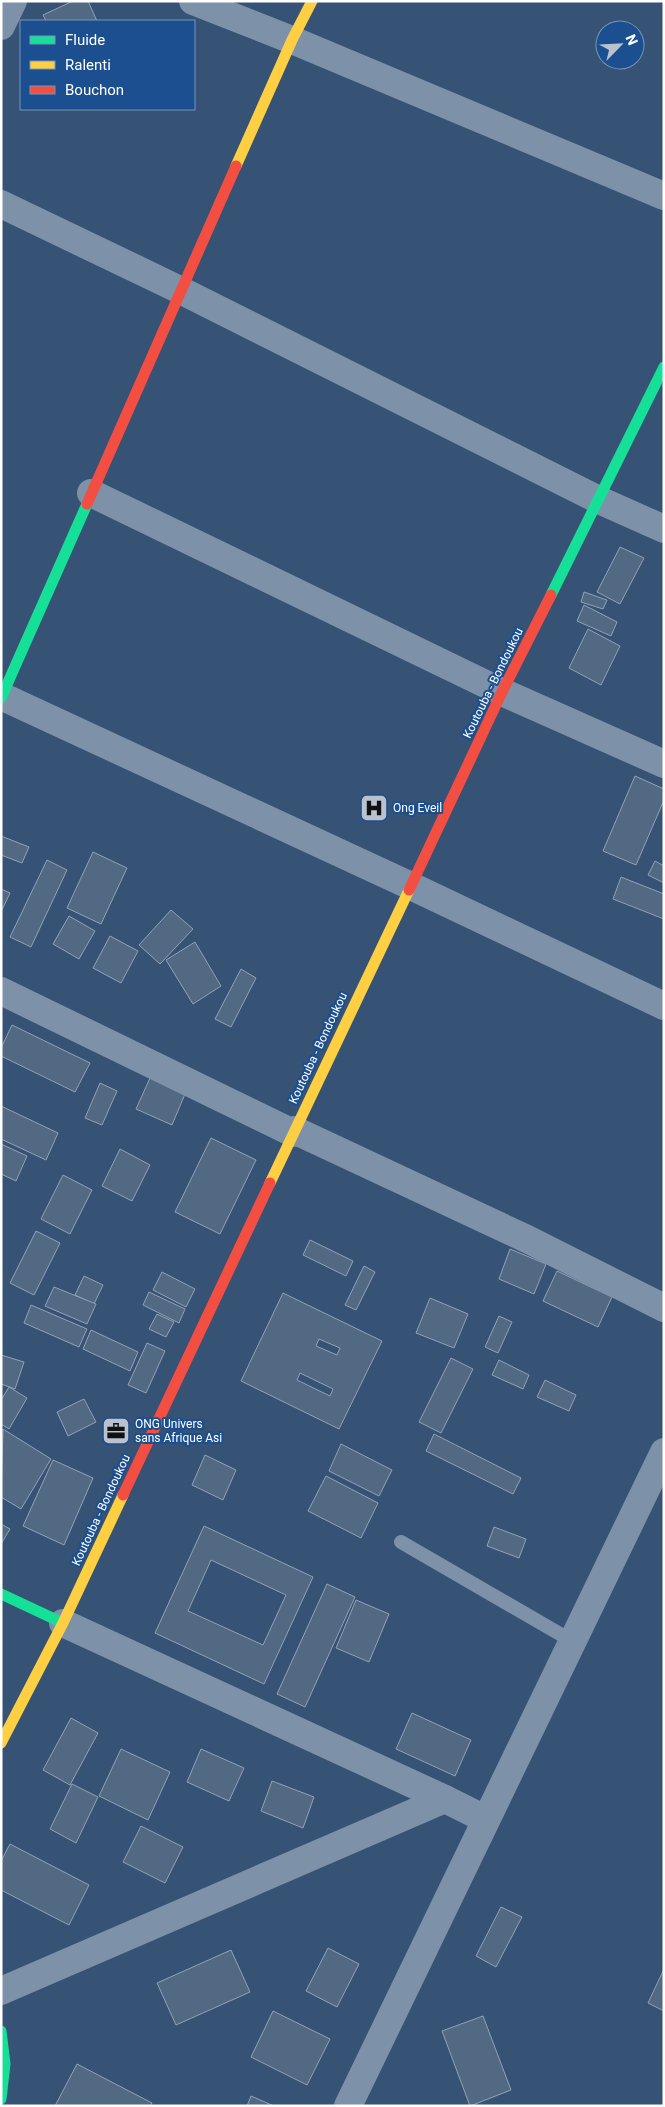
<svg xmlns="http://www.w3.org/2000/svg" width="665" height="2107" font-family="Roboto,sans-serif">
<rect width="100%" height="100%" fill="#365274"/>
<!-- building -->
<g fill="#526984" stroke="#92a2b6" fill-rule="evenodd">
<polygon points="73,1 88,1 97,21 46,21 43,15"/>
<polygon points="620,547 644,558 620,604 597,592"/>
<polygon points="584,592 607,600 603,609 581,602"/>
<polygon points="584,605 617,622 611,636 577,621"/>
<polygon points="588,629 620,646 601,685 569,668"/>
<polygon points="635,776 664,789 664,800 636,865 603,851"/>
<polygon points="1,836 29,847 22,863 1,855"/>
<polygon points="93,852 127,868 101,924 67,908"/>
<polygon points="47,860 67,870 31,947 10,937"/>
<polygon points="655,861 664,866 664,883 648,875"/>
<polygon points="621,877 664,894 664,919 613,899"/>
<polygon points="1,889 10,893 1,912"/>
<polygon points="171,910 193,929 160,964 139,945"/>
<polygon points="69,916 95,931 79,959 53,944"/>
<polygon points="110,936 138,951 121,983 93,968"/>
<polygon points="195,942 221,986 193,1004 166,960"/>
<polygon points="241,969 256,978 231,1027 215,1019"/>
<polygon points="12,1025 90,1063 75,1092 1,1056 1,1048"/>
<polygon points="150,1078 185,1094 172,1125 136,1109"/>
<polygon points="100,1083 117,1091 102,1125 85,1118"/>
<polygon points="1,1106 58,1133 46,1160 1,1139"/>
<polygon points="211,1138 256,1160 220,1234 175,1212"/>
<polygon points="1,1144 27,1156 16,1181 1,1174"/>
<polygon points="120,1149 150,1165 132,1201 102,1186"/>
<polygon points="63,1175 92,1190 70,1234 41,1219"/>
<polygon points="36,1231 60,1243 34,1295 10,1283"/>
<polygon points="310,1240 353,1261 346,1276 303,1255"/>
<polygon points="510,1249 546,1264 534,1294 499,1279"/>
<polygon points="364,1266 375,1272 356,1310 345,1305"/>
<polygon points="557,1271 612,1297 598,1327 543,1301"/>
<polygon points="162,1272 195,1289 186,1307 153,1290"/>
<polygon points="84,1276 103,1285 94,1304 75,1295"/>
<polygon points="54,1287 96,1304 87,1324 45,1306"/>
<polygon points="149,1292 185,1309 179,1323 143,1305"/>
<path d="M283,1293l99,48 -43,88 -98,-48zM319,1339l21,9 -3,7 -21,-9zM300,1373l33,16 -3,7 -33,-16z"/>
<polygon points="430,1298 468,1314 454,1348 416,1333"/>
<polygon points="31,1305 87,1329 79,1347 24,1323"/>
<polygon points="157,1314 174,1322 166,1337 149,1329"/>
<polygon points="499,1316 512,1322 498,1353 485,1347"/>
<polygon points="91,1330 138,1352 130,1371 83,1349"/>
<polygon points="147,1343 165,1351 146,1393 128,1385"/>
<polygon points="1,1355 24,1362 15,1389 1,1384"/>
<polygon points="451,1358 473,1369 441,1433 419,1422"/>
<polygon points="499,1360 529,1375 523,1389 492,1375"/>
<polygon points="545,1380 576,1395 569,1411 537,1397"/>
<polygon points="9,1387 27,1398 9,1429 1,1424 1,1400"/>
<polygon points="84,1399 96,1422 68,1436 57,1412"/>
<polygon points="3,1429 51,1459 21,1509 1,1497"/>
<polygon points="434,1434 521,1478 513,1494 426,1451"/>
<polygon points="341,1444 392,1470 379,1496 329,1471"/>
<polygon points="205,1455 236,1470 223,1500 192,1485"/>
<polygon points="53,1460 93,1478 64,1545 23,1526"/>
<polygon points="326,1476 378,1503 361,1538 308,1511"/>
<polygon points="1,1524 10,1529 1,1544"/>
<path d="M204,1526l109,51 -49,107 -109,-51zM211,1560l75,35 -23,50 -75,-34z"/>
<polygon points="494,1527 526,1539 519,1558 487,1546"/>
<polygon points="327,1584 355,1597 305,1707 277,1694"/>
<polygon points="356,1600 389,1614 369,1662 336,1648"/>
<polygon points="412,1713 471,1740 455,1776 396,1749"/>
<polygon points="71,1718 98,1733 70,1785 43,1770"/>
<polygon points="121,1749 170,1772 148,1820 99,1796"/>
<polygon points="201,1749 244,1768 229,1801 187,1782"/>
<polygon points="272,1781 314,1797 303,1828 261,1811"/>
<polygon points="72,1784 98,1797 76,1843 50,1829"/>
<polygon points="141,1826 183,1847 165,1883 123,1862"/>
<polygon points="10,1844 89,1885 69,1925 1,1890 1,1861"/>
<polygon points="501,1907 522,1917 496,1967 476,1956"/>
<polygon points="328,1948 359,1964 337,2007 306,1991"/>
<polygon points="231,1950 250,1992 176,2025 157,1983"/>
<polygon points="664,1969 664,2011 648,2003"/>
<polygon points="273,2011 330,2039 307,2085 251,2057"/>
<polygon points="483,2016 511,2090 470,2106 442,2031"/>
<polygon points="77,2064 152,2103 150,2106 55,2106"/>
<polygon points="251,2096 274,2106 247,2106"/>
</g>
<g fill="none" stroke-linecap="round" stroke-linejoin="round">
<!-- lane -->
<polyline stroke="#7d92a8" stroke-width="14" points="401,1542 572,1641"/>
<!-- street -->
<g stroke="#7d92a8" stroke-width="28">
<polyline points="193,1 292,40 664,196"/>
<polyline points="1,26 13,1"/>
<polyline points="1,204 180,290 599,500 664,529"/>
<polyline points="91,493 502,692 664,764"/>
<polyline points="1,696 411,886 664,1006"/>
<polyline points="1,991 293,1133"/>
<polyline points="294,1130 527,1239 664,1308"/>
<polyline points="63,1623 445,1799 485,1819"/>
<polyline points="1,1991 445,1799"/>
<polyline points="348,2106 664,1452"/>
</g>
<!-- fast -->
<g stroke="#16e098" stroke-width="11">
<polyline points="551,595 664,367"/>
<polyline points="1,698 87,504"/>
<polyline points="1,1594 63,1623"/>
<polyline points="1,2031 5,2064 1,2099"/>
</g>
<!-- slow -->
<g stroke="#ffcf43" stroke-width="11">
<polyline points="236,166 292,40 312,1"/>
<polyline points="270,1183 409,890"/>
<polyline points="1,1743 63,1623 123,1495"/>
</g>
<!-- jam -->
<g stroke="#f24e42" stroke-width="11">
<polyline points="87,504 236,166"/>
<polyline points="409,890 502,692 551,595"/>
<polyline points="123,1495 270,1183"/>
</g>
</g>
<!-- icons -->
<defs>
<g id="hospital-square" transform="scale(1.4375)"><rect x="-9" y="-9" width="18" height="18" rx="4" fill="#b9c2ce" stroke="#1b4f8f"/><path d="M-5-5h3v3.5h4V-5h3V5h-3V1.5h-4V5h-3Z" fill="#111"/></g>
<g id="office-square" transform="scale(1.4375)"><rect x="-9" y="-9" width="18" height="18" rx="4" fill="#b9c2ce" stroke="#1b4f8f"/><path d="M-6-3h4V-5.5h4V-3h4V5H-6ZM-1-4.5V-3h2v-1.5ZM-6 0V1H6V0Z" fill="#111"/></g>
</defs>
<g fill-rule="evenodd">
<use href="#hospital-square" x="374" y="808"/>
<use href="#office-square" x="116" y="1431"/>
</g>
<g text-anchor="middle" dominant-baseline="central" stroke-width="4" stroke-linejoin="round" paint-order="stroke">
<!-- street labels -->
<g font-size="12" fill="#fff" stroke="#1b4f8f">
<text transform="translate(493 683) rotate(-64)">Koutouba - Bondoukou</text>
<text transform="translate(318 1048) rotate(-65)">Koutouba - Bondoukou</text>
<text transform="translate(101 1510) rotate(-65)">Koutouba - Bondoukou</text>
</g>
<!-- poi labels -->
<g font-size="12" fill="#fff" stroke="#1b4f8f" text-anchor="start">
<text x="393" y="808">Ong Eveil</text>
<text x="135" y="1424">ONG Univers<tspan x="135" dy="14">sans Afrique Asi</tspan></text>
</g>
</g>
<!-- border -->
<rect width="665" height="2107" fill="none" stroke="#ffffff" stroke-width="5"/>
<!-- legend -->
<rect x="20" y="20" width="175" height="90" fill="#1b4f8f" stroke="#7695bc"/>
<rect x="30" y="36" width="25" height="8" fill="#16e098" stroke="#7695bc"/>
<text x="65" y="45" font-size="15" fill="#ffffff">Fluide</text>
<rect x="30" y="61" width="25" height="8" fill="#ffcf43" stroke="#7695bc"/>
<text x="65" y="70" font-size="15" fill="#ffffff">Ralenti</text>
<rect x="30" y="86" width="25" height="8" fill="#f24e42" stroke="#7695bc"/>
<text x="65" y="95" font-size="15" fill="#ffffff">Bouchon</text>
<!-- north arrow -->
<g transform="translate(620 45) rotate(66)"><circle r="24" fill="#1b4f8f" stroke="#7695bc"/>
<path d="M0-4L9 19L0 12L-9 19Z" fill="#b9c2ce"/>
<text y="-8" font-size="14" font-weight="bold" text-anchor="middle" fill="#ffffff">N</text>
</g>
</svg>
